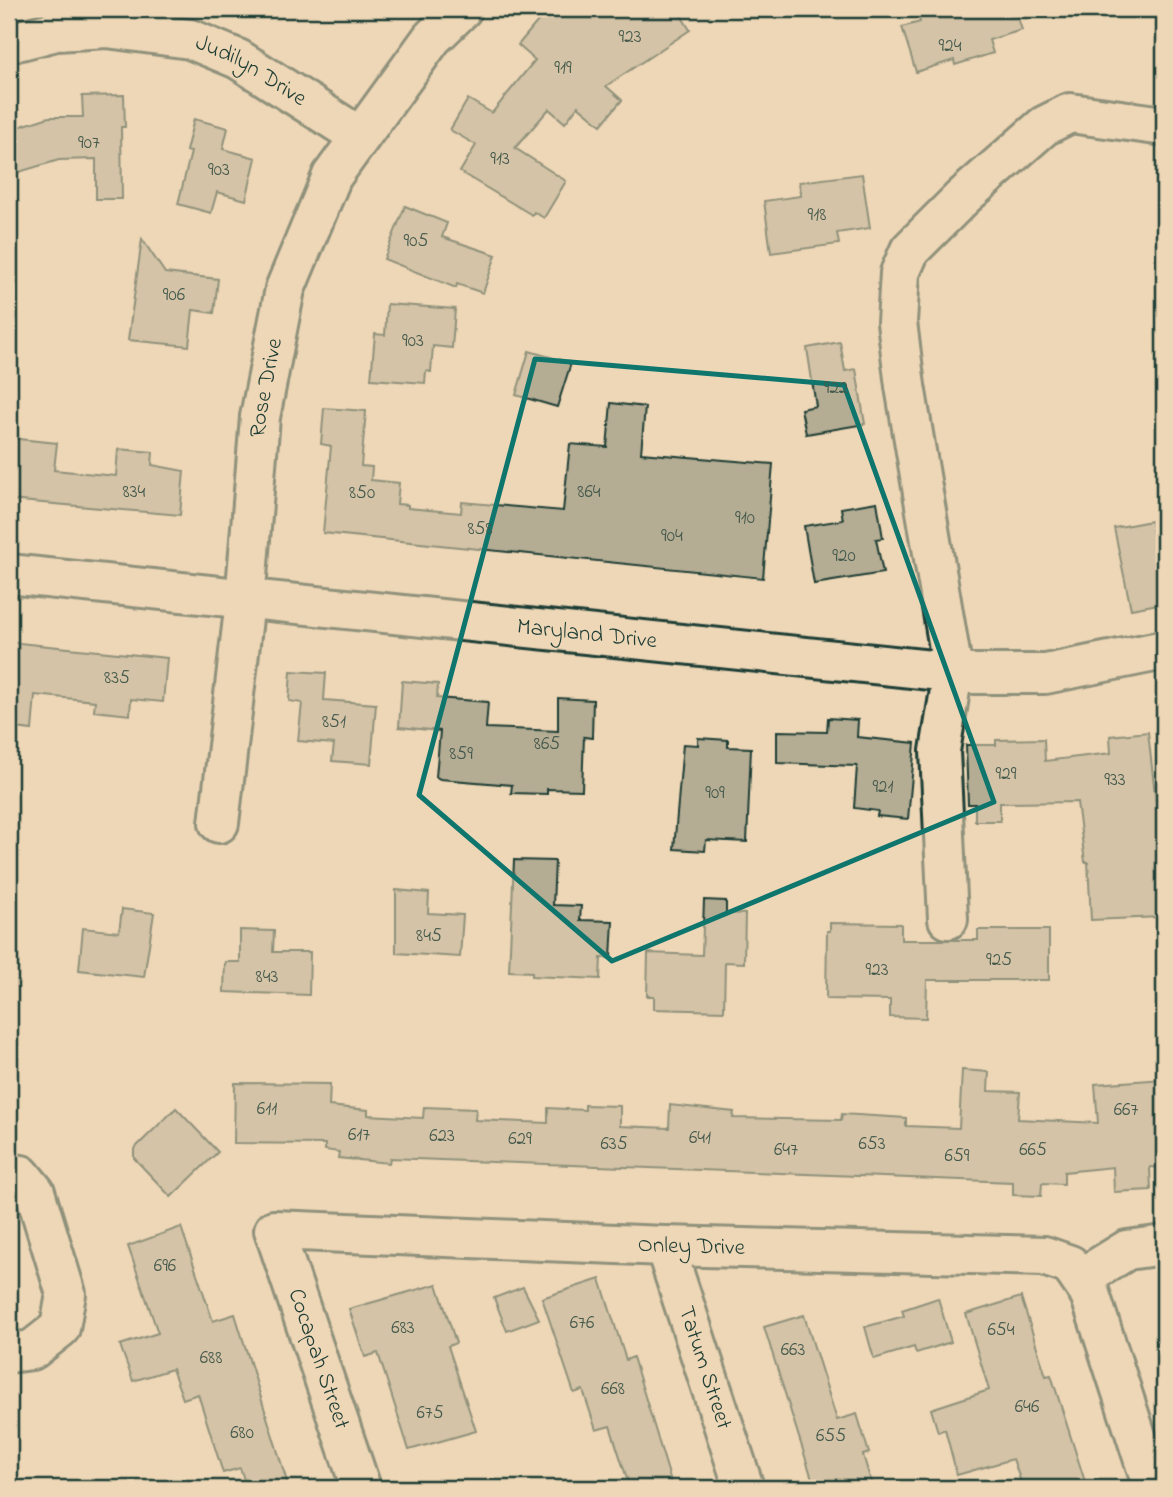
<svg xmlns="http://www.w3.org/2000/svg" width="1173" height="1497" font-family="'Indie Flower',sans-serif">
<rect width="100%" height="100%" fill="#eed7b7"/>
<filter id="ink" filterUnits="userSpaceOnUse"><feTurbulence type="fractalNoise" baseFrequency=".0143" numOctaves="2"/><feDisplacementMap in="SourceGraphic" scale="14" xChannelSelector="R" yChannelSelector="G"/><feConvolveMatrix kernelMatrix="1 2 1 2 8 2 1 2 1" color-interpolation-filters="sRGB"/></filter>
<g filter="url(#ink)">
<!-- building -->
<g fill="#b4ac93" stroke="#1f3d34" stroke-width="2">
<polygon points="548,9 677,9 690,30 606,86 622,100 601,125 578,106 565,123 549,109 515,148 566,181 544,218 534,212 532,215 460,172 476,145 450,130 468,99 492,113 535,60 518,45"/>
<polygon points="916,9 1015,9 1022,30 989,40 993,53 955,65 954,60 916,72 902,27 920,22"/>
<polygon points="124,95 125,127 121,127 122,199 96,199 96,159 59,160 9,175 9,130 49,117 83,117 82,96"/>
<polygon points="194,119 228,128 223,149 256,158 246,200 217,192 211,213 178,204 191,152 186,151"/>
<polygon points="862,174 870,228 837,233 839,244 771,253 764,201 801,196 799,182"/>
<polygon points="405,206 447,223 442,237 496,255 483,293 457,284 456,288 384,259"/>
<polygon points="142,239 165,273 218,279 214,313 193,310 189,346 128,340"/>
<polygon points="387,304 455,309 452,348 433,346 431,372 426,371 425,383 371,379 375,334 385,335"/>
<polygon points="840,342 845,371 856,369 865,424 806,434 801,409 816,406 807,348"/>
<polygon points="529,351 571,363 557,407 516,395"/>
<polygon points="611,403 645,407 641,453 773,464 763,578 323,533 331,446 321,444 324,408 366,411 361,466 372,467 371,480 399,483 397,504 408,505 408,508 461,513 462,502 563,511 570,444 607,447"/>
<polygon points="9,438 57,443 54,470 116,476 118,449 153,452 152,465 184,471 180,515 9,500"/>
<polygon points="877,502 883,538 876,539 883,573 814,584 804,526 843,520 841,508"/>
<polygon points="1151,521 1159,569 1164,568 1164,603 1131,609 1114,528"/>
<polygon points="9,642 167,658 163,702 131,699 130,715 94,711 95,701 35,695 32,730 9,727"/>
<polygon points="291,671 326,673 324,700 376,704 371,764 332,761 334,744 298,741 302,703 289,701"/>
<polygon points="402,681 438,684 437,698 488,702 486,728 558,731 558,698 593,700 592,738 584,737 582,790 547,789 547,794 511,793 512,785 440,779 436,777 440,731 399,727"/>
<polygon points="828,718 858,720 857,737 915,743 908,819 877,816 878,811 854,808 857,766 777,763 777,731 827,732"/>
<polygon points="1148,732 1156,803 1164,802 1164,854 1158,855 1161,917 1091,920 1088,862 1085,862 1077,802 1000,803 1000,821 975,821 975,804 968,804 966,745 996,745 996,740 1044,739 1045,761 1111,753 1110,736"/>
<polygon points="698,738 728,740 728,747 751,748 747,842 706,840 705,851 674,849 683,744 698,745"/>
<polygon points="514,860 555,861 553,905 581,906 580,920 613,921 611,958 601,958 600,979 532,976 532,972 509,971"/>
<polygon points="396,890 429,893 428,913 463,915 460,957 396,953"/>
<polygon points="704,900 726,901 726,913 745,914 744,963 725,962 724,1011 654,1009 654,996 647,996 648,953 702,955"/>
<polygon points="122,909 154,913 144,977 79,970 83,928 119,932"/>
<polygon points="830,923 901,924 901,940 978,940 978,930 1049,930 1049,980 927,980 926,1018 890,1017 890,1000 826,999 827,931 830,931"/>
<polygon points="240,930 274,931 273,952 310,952 309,995 224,992 225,962 240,962"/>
<polygon points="962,1070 989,1072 988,1091 1020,1092 1018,1119 1098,1123 1095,1084 1164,1079 1164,1168 1150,1167 1151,1190 1114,1192 1113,1167 1064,1172 1064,1184 1042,1183 1041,1196 1013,1195 1013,1182 390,1158 389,1163 338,1158 339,1152 325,1150 325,1144 234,1143 235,1083 330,1084 329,1106 368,1110 368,1115 423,1118 424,1107 476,1109 475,1120 548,1123 548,1108 585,1110 585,1105 620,1106 620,1126 669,1128 670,1105 734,1112 733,1118 841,1120 842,1114 906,1118 906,1126 959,1128"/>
<polygon points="176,1108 218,1152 171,1197 134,1158 134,1149"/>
<polygon points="181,1227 213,1321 235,1314 289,1488 247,1488 240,1468 223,1473 198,1394 183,1399 172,1369 133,1381 120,1345 158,1333 128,1246"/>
<polygon points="600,1279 626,1360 633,1357 673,1488 630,1488 610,1426 596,1430 583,1390 574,1393 542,1298"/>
<polygon points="437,1284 456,1343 448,1346 476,1431 409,1450 378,1353 365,1357 349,1309"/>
<polygon points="523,1287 539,1319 507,1331 494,1298"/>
<polygon points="1021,1297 1046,1376 1051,1375 1087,1488 1023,1488 1013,1459 957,1475 945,1429 938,1432 931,1409 989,1390 966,1314"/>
<polygon points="938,1298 951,1342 916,1353 914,1347 874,1359 865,1327 904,1316 902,1310"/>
<polygon points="804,1315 837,1420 857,1414 869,1453 863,1455 873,1488 815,1488 764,1327"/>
</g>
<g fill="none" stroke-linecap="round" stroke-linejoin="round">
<!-- minor casing -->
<g stroke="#1f3d34" stroke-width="44">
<g id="minor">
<path id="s1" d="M9,43l47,-12 51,-3 83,11 48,20 121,77"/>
<path id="s2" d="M9,574l961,100h75l119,-24"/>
<path id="s3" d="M219,823l26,-222 15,-184 25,-128 47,-113 100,-138 30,-29"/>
<polyline points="948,919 940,751 953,672 905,386 897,322 900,273 910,250 963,197 1044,126 1070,113 1164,126"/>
<polyline points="9,1173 21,1175 35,1192 66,1294 60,1328 32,1350 9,1353"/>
<path id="s4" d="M665,1246l79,242"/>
<polyline points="1080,1279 1127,1250 1164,1245"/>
<path id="s5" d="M361,1488l-87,-258 391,16 379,10 26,9 20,29 63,194"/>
</g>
</g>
<!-- minor -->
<use href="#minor" stroke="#eed7b7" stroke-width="38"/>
</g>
</g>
<!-- marked area -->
<path d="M0 0H1173V1497H0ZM535,359l309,26 150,417 -382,159 -193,-166z" fill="#eed7b7" fill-opacity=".55" fill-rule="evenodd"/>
<path fill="none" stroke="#0f766e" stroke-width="5" stroke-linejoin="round" d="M535,359l309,26 150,417 -382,159 -193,-166z"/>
<g text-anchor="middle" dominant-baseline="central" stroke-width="5" stroke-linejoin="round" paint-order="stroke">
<!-- number labels -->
<g font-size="19" fill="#44594c">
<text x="630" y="37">923</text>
<text x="950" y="46">924</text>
<text x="563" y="68">919</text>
<text x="89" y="143">907</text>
<text x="500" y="159">913</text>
<text x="219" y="170">903</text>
<text x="817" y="215">918</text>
<text x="416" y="241">905</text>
<text x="174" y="295">906</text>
<text x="413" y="341">903</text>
<text x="836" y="388">922</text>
<text x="134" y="492">834</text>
<text x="589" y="492">864</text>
<text x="362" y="493">850</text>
<text x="745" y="518">910</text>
<text x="480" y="529">858</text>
<text x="672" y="536">904</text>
<text x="844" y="556">920</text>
<text x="117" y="678">835</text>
<text x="334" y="722">851</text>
<text x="547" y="744">865</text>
<text x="461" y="754">859</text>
<text x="1006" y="774">929</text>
<text x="1115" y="780">933</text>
<text x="883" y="787">921</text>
<text x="715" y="793">909</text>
<text x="429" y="936">845</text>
<text x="999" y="960">925</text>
<text x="877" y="970">923</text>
<text x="267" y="977">843</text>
<text x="267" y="1109">611</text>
<text x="1126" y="1110">667</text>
<text x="359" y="1135">617</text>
<text x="442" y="1136">623</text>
<text x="700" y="1138">641</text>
<text x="520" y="1139">629</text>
<text x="614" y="1144">635</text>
<text x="872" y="1144">653</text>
<text x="786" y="1150">647</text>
<text x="1033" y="1150">665</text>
<text x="957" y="1156">659</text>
<text x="165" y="1266">696</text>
<text x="582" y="1323">676</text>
<text x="403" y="1328">683</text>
<text x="1001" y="1330">654</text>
<text x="793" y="1350">663</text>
<text x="211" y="1358">688</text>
<text x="613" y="1389">668</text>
<text x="1027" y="1407">646</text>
<text x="430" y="1413">675</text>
<text x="242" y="1433">680</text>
<text x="831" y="1436">655</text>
</g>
<!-- street labels -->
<g font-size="23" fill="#1f3d34" stroke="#eed7b7">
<text stroke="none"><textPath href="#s1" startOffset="252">Judilyn Drive</textPath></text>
<text stroke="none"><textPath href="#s3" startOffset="438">Rose Drive</textPath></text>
<text stroke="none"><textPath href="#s2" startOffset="581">Maryland Drive</textPath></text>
<text stroke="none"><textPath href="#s5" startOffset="690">Onley Drive</textPath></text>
<text transform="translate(318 1359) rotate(71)">Cocapah Street</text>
<text stroke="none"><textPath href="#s4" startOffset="128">Tatum Street</textPath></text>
</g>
</g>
<!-- margin -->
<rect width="1173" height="1497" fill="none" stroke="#eed7b7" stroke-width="35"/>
<rect x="18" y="18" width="1138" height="1462" fill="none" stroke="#1f3d34" stroke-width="2.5" filter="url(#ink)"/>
</svg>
